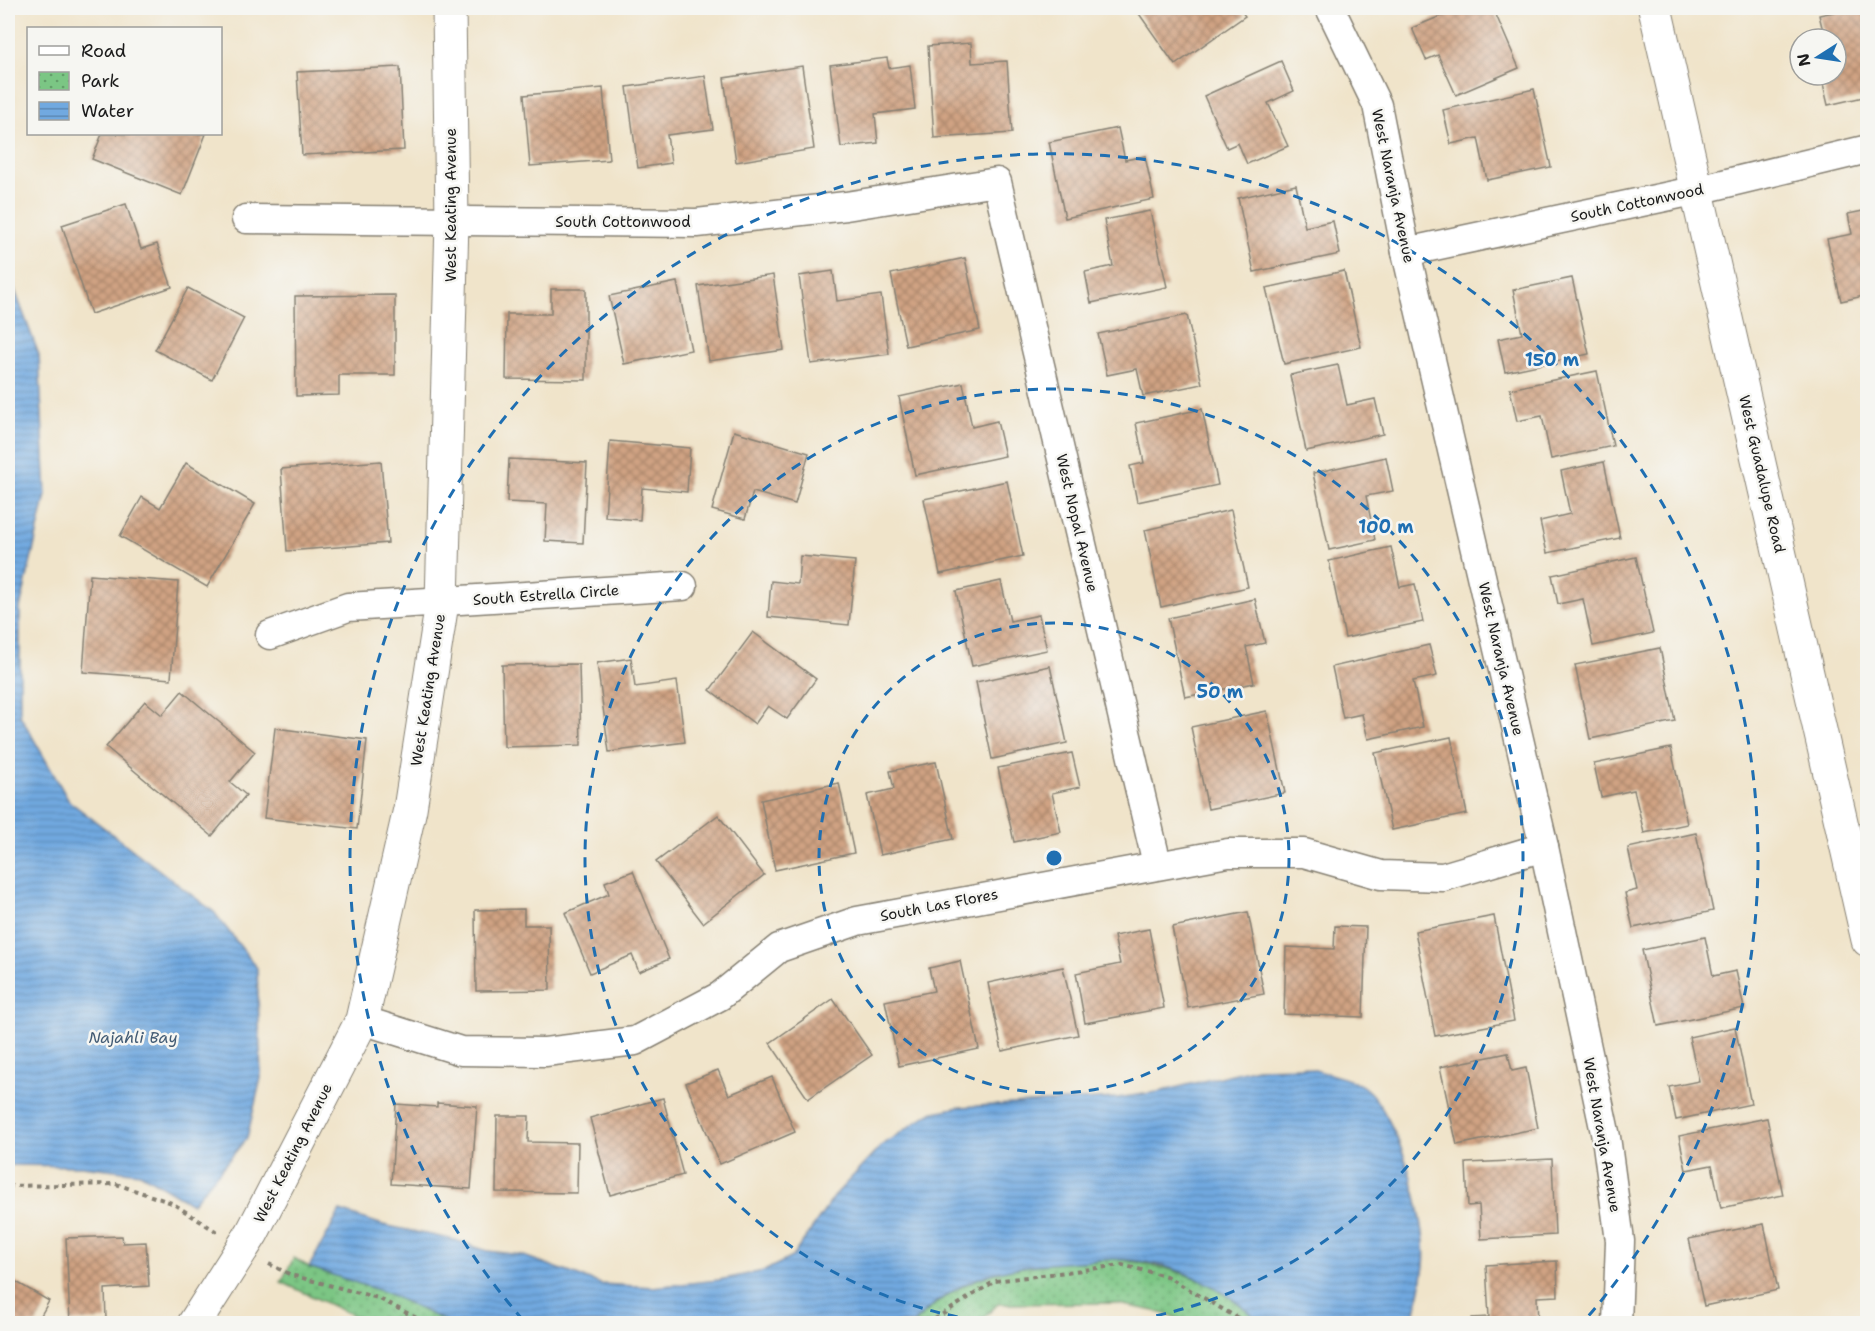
<svg xmlns="http://www.w3.org/2000/svg" width="1875" height="1331" font-family="'Shantell Sans',sans-serif">
<defs>
<pattern id="park-dots" width="8" height="8" patternUnits="userSpaceOnUse" patternTransform="scale(1.5)"><rect width="8" height="8" fill="#7bc684"/><path d="M2 2h.1M6 6h.1" fill="none" stroke="#64a06b" stroke-width="1.8" stroke-linecap="round"/></pattern>
<pattern id="water-rules" width="6" height="5" patternUnits="userSpaceOnUse" patternTransform="scale(1.5)"><rect width="6" height="5" fill="#71a9e0"/><path d="M0 2.5h6" fill="none" stroke="#5c89b5"/></pattern>
<pattern id="building-cross-hatch" width="8" height="8" patternUnits="userSpaceOnUse" patternTransform="scale(1.5)"><rect width="8" height="8" fill="#d0a383"/><path d="M0 0l8 8M0 8l8-8" fill="none" stroke="#a8846a"/></pattern>
</defs>
<rect width="100%" height="100%" fill="#f6f6f2"/>
<filter id="ink" filterUnits="userSpaceOnUse"><feTurbulence type="fractalNoise" baseFrequency=".0167" numOctaves="2"/><feDisplacementMap in="SourceGraphic" scale="12" xChannelSelector="R" yChannelSelector="G"/><feConvolveMatrix kernelMatrix="1 2 1 2 8 2 1 2 1" color-interpolation-filters="sRGB"/></filter>
<filter id="wash" filterUnits="userSpaceOnUse"><feTurbulence type="fractalNoise" baseFrequency=".008" numOctaves="4" result="noise"/><feDisplacementMap in="SourceGraphic" scale="24" xChannelSelector="R" yChannelSelector="G"/><feGaussianBlur stdDeviation="1.35" result="paint"/><feColorMatrix in="noise" values="0 0 0 0 0 0 0 0 0 0 0 0 0 0 0 0 0 1.4 0 .05"/><feComposite in="paint" operator="in"/></filter>
<g filter="url(#wash)">
<rect width="100%" height="100%" fill="#f0e4ca"/>
<!-- park -->
<g fill="url(#park-dots)" stroke="#4c7150" stroke-width="1.5">
<polygon points="294,1258 309,1267 387,1293 449,1323 369,1323 281,1282"/>
<path d="M1115,1259c59,7 103,22 146,64h-68l-38,-12 -42,-8 -115,1 -20,19 -65,1c64,-65 119,-57 202,-65z"/>
</g>
<!-- water -->
<g fill="url(#water-rules)" stroke="#46627e" stroke-width="1.5">
<polygon points="8,272 39,355 46,495 20,608 20,715 69,801 214,912 257,968 261,1078 247,1138 192,1204 140,1173 81,1166 8,1165"/>
<path d="M1304,1067c15,5 49,11 60,20 34,26 65,136 60,178 -2,20 -8,39 -11,58h-152c-38,-38 -91,-63 -146,-64 -14,0 -28,3 -41,3 -69,4 -111,11 -161,61h-464l-62,-30 -78,-26 31,-56 43,14 72,15 32,11 34,4 80,29 52,3 66,-7 45,-9 28,-14 45,-64 45,-48 48,-32 29,-6 158,-9 41,-6 99,-24z"/>
</g>
<g id="blocks">
<!-- building -->
<g fill="url(#building-cross-hatch)">
<polygon points="1135,8 1239,8 1245,16 1175,65"/>
<polygon points="1460,8 1493,8 1519,68 1456,95 1438,55 1426,60 1412,28"/>
<polygon points="1853,8 1868,8 1868,96 1828,105 1821,75 1836,75 1836,39 1825,39 1819,15"/>
<polygon points="971,43 972,63 1007,61 1012,133 934,138 928,46"/>
<polygon points="887,58 889,68 910,65 915,109 875,114 878,143 841,147 830,65"/>
<polygon points="1281,61 1294,91 1268,103 1288,146 1247,164 1238,143 1227,148 1204,96"/>
<polygon points="802,66 814,149 736,162 724,78"/>
<polygon points="400,67 404,150 302,155 297,72"/>
<polygon points="705,76 713,129 667,135 671,163 638,168 627,87"/>
<polygon points="603,88 609,160 530,166 524,95"/>
<polygon points="1534,89 1551,167 1487,180 1478,138 1451,144 1443,110"/>
<polygon points="1118,128 1125,160 1145,156 1154,199 1065,218 1049,142"/>
<polygon points="102,134 206,134 182,195 92,159"/>
<polygon points="1296,185 1305,227 1333,221 1340,254 1254,272 1238,198"/>
<polygon points="126,204 141,249 157,244 172,287 91,314 62,225"/>
<polygon points="1868,210 1868,295 1841,301 1827,239 1852,234 1848,214"/>
<polygon points="1150,211 1167,287 1091,303 1085,272 1113,266 1104,220"/>
<polygon points="965,258 980,330 906,346 891,274"/>
<polygon points="833,271 837,301 881,295 889,354 811,364 799,276"/>
<polygon points="1344,271 1361,347 1284,364 1266,288"/>
<polygon points="773,275 784,350 709,361 698,286"/>
<polygon points="1572,278 1589,354 1505,372 1498,339 1522,334 1513,290"/>
<polygon points="677,282 691,350 624,364 609,296"/>
<polygon points="188,288 244,318 212,380 155,350"/>
<polygon points="551,289 586,289 586,380 506,379 507,314 551,314"/>
<polygon points="395,295 395,375 339,375 339,395 296,396 295,296"/>
<polygon points="1187,315 1202,384 1143,396 1137,369 1107,375 1098,334"/>
<polygon points="1338,365 1347,405 1375,399 1383,434 1306,451 1290,375"/>
<polygon points="1597,371 1613,446 1551,459 1542,416 1517,421 1510,389"/>
<polygon points="963,383 972,427 997,421 1005,456 915,475 899,397"/>
<polygon points="1202,409 1218,485 1137,502 1130,466 1144,463 1136,423"/>
<polygon points="734,431 809,453 795,504 753,492 745,519 712,510"/>
<polygon points="610,441 690,448 687,492 642,488 640,520 605,517"/>
<polygon points="1386,457 1393,491 1366,496 1375,540 1329,550 1313,473"/>
<polygon points="509,459 587,463 583,543 545,541 547,504 507,502"/>
<polygon points="381,461 388,543 287,551 281,469"/>
<polygon points="1604,462 1620,538 1547,553 1540,521 1570,514 1561,471"/>
<polygon points="186,463 255,504 207,587 120,536 142,497 160,508"/>
<polygon points="1007,481 1023,556 940,574 924,499"/>
<polygon points="1231,510 1248,587 1161,607 1145,530"/>
<polygon points="1391,547 1400,587 1415,584 1423,622 1345,638 1329,561"/>
<polygon points="800,556 855,561 849,625 768,617 771,581 798,584"/>
<polygon points="1636,557 1653,633 1593,646 1583,599 1558,604 1552,575"/>
<polygon points="90,575 178,582 171,679 83,672"/>
<polygon points="1001,581 1010,621 1039,615 1047,650 972,666 956,591"/>
<polygon points="1255,599 1265,643 1246,647 1254,683 1185,697 1168,618"/>
<polygon points="753,632 816,679 787,719 768,706 755,724 710,690"/>
<polygon points="1429,645 1437,676 1413,681 1423,727 1368,739 1362,714 1343,718 1332,667"/>
<polygon points="1660,648 1675,721 1590,739 1575,665"/>
<polygon points="631,658 635,687 677,681 685,742 609,752 597,663"/>
<polygon points="579,664 581,745 504,747 502,665"/>
<polygon points="1050,666 1067,743 992,759 976,682"/>
<polygon points="182,691 255,752 230,782 246,795 212,836 106,747 145,701 162,715"/>
<polygon points="1267,711 1285,793 1208,809 1191,727"/>
<polygon points="275,728 367,740 357,829 264,818"/>
<polygon points="1451,737 1467,814 1392,830 1375,753"/>
<polygon points="1671,748 1687,824 1644,833 1634,790 1601,797 1594,764"/>
<polygon points="1072,753 1080,787 1052,793 1061,832 1014,842 998,768"/>
<polygon points="936,762 953,839 880,855 867,795 894,789 890,771"/>
<polygon points="839,783 854,853 775,870 761,800"/>
<polygon points="718,815 764,875 703,923 656,862"/>
<polygon points="1696,833 1713,911 1633,928 1625,893 1637,890 1628,848"/>
<polygon points="633,871 669,959 639,972 632,955 590,973 565,913 609,894 605,882"/>
<polygon points="524,909 524,925 549,925 550,990 476,991 475,910"/>
<polygon points="1248,912 1264,994 1188,1008 1172,927"/>
<polygon points="1494,916 1514,1021 1435,1036 1415,931"/>
<polygon points="1335,926 1366,927 1363,1017 1284,1014 1286,947 1334,949"/>
<polygon points="1149,929 1164,1008 1085,1023 1076,973 1120,964 1114,936"/>
<polygon points="1705,937 1713,976 1736,971 1744,1008 1658,1026 1642,950"/>
<polygon points="960,961 979,1049 899,1066 885,1001 934,991 929,968"/>
<polygon points="1063,967 1078,1035 1002,1051 988,983"/>
<polygon points="833,999 872,1055 808,1099 770,1043"/>
<polygon points="1735,1027 1751,1104 1676,1120 1669,1087 1699,1081 1689,1037"/>
<polygon points="1508,1053 1512,1071 1526,1068 1538,1128 1457,1145 1440,1067"/>
<polygon points="718,1070 729,1095 772,1077 795,1132 720,1164 686,1083"/>
<polygon points="663,1098 683,1175 610,1195 590,1118"/>
<polygon points="437,1103 477,1106 471,1189 391,1184 396,1104 437,1107"/>
<polygon points="497,1116 529,1116 528,1142 578,1143 577,1193 496,1192"/>
<polygon points="1767,1118 1783,1195 1721,1208 1712,1165 1686,1170 1679,1136"/>
<polygon points="1552,1159 1555,1235 1481,1239 1479,1205 1468,1206 1466,1163"/>
<polygon points="1764,1224 1778,1290 1704,1306 1689,1239"/>
<polygon points="122,1236 123,1243 146,1242 149,1286 105,1289 106,1320 70,1322 66,1238"/>
<polygon points="1557,1261 1558,1296 1537,1297 1538,1324 1472,1324 1472,1318 1489,1317 1486,1265"/>
<polygon points="8,1277 49,1301 36,1324 8,1324"/>
</g>
</g>
</g>
<g filter="url(#ink)">
<use href="#blocks" fill-opacity="0" stroke="#868073" stroke-width="1.5"/>
<g fill="none" stroke-linecap="round" stroke-linejoin="round">
<!-- street casing -->
<g stroke="#868073" stroke-width="31">
<g id="street">
<polyline points="1330,8 1377,105 1406,252 1544,847 1606,1137 1620,1241 1617,1324"/>
<polyline points="246,219 697,223 846,206 997,182 1157,864"/>
<polyline points="1406,252 1698,190 1868,149"/>
<polyline points="270,635 348,607 683,586"/>
<polyline points="362,1020 461,1051 545,1052 635,1041 720,996 779,948 857,921 1228,853 1304,853 1381,875 1443,877 1544,847"/>
</g>
</g>
<!-- secondary casing -->
<g stroke="#868073" stroke-width="35">
<g id="secondary">
<polyline points="1655,8 1868,940"/>
<polyline points="194,1324 252,1233 362,1020 410,809 442,603 452,221 449,8"/>
</g>
</g>
<!-- path -->
<g stroke="#868073" stroke-width="4" stroke-dasharray="4.5 4.5" stroke-linecap="butt">
<polyline points="8,1186 116,1184 172,1203 217,1232"/>
<polyline points="269,1264 291,1275 378,1298 428,1324"/>
<polyline points="927,1324 995,1281 1122,1265 1166,1276 1248,1324"/>
</g>
<!-- street -->
<use href="#street" stroke="#fff" stroke-width="28"/>
<!-- secondary -->
<use href="#secondary" stroke="#fff" stroke-width="33"/>
</g>
</g>
<!-- distance rings -->
<g fill="none" stroke="#1f6fb2" stroke-width="3" stroke-dasharray="10 8">
<circle cx="1054" cy="858" r="235"/>
<path d="M993 1323A469 469 0 1 1 1115 1323"/>
<path d="M523 1320A704 704 0 1 1 1585 1320"/>
</g>
<g text-anchor="middle" dominant-baseline="central" stroke-width="5" stroke-linejoin="round" paint-order="stroke">
<!-- street labels -->
<g font-size="15" fill="#1c1c1c" stroke="#f6f6f2">
<text transform="translate(1393 186) rotate(78)">West Naranja Avenue</text>
<text transform="translate(1637 203) rotate(-12)">South Cottonwood</text>
<text transform="translate(451 205) rotate(-90)">West Keating Avenue</text>
<text x="623" y="222">South Cottonwood</text>
<text transform="translate(1762 474) rotate(77)">West Guadalupe Road</text>
<text transform="translate(1077 523) rotate(77)">West Nopal Avenue</text>
<text transform="translate(546 595) rotate(-4)">South Estrella Circle</text>
<text transform="translate(1501 659) rotate(77)">West Naranja Avenue</text>
<text transform="translate(428 690) rotate(-81)">West Keating Avenue</text>
<text transform="translate(939 905) rotate(-11)">South Las Flores</text>
<text transform="translate(1602 1135) rotate(80)">West Naranja Avenue</text>
<text transform="translate(293 1153) rotate(-63)">West Keating Avenue</text>
</g>
<!-- water labels -->
<g font-size="16" font-style="italic" fill="#425b74" stroke="#f6f6f2">
<text x="133" y="1037">Najahli Bay</text>
</g>
</g>
<circle cx="1054" cy="858" r="9" fill="#1f6fb2" stroke="#f6f6f2" stroke-width="3"/>
<g font-size="18" text-anchor="middle" font-weight="bold" fill="#1f6fb2" stroke="#f6f6f2" stroke-width="5" stroke-linejoin="round" paint-order="stroke">
<text x="1552" y="366">150 m</text>
<text x="1386" y="533">100 m</text>
<text x="1220" y="698">50 m</text>
</g>
<!-- margin -->
<rect width="1875" height="1331" fill="none" stroke="#f6f6f2" stroke-width="30"/>
<!-- legend -->
<rect x="27" y="27" width="195" height="108" fill="#f6f6f2" stroke="#9f9f9c" stroke-width="1.5"/>
<rect x="39" y="46" width="30" height="9" fill="#ffffff" stroke="#9f9f9c" stroke-width="1.5"/>
<text x="81" y="57" font-size="18" fill="#1c1c1c">Road</text>
<rect x="39" y="72" width="30" height="18" fill="url(#park-dots)" stroke="#9f9f9c" stroke-width="1.5"/>
<text x="81" y="87" font-size="18" fill="#1c1c1c">Park</text>
<rect x="39" y="102" width="30" height="18" fill="url(#water-rules)" stroke="#9f9f9c" stroke-width="1.5"/>
<text x="81" y="117" font-size="18" fill="#1c1c1c">Water</text>
<!-- north arrow -->
<g transform="translate(1818 57) rotate(258)"><circle r="28" fill="#f6f6f2" stroke="#9f9f9c" stroke-width="1.5"/>
<path d="M0-4.5L10 22L0 15L-10 22Z" fill="#1f6fb2"/>
<text y="-9" font-size="16" font-weight="bold" text-anchor="middle" fill="#1c1c1c">N</text>
</g>
</svg>
